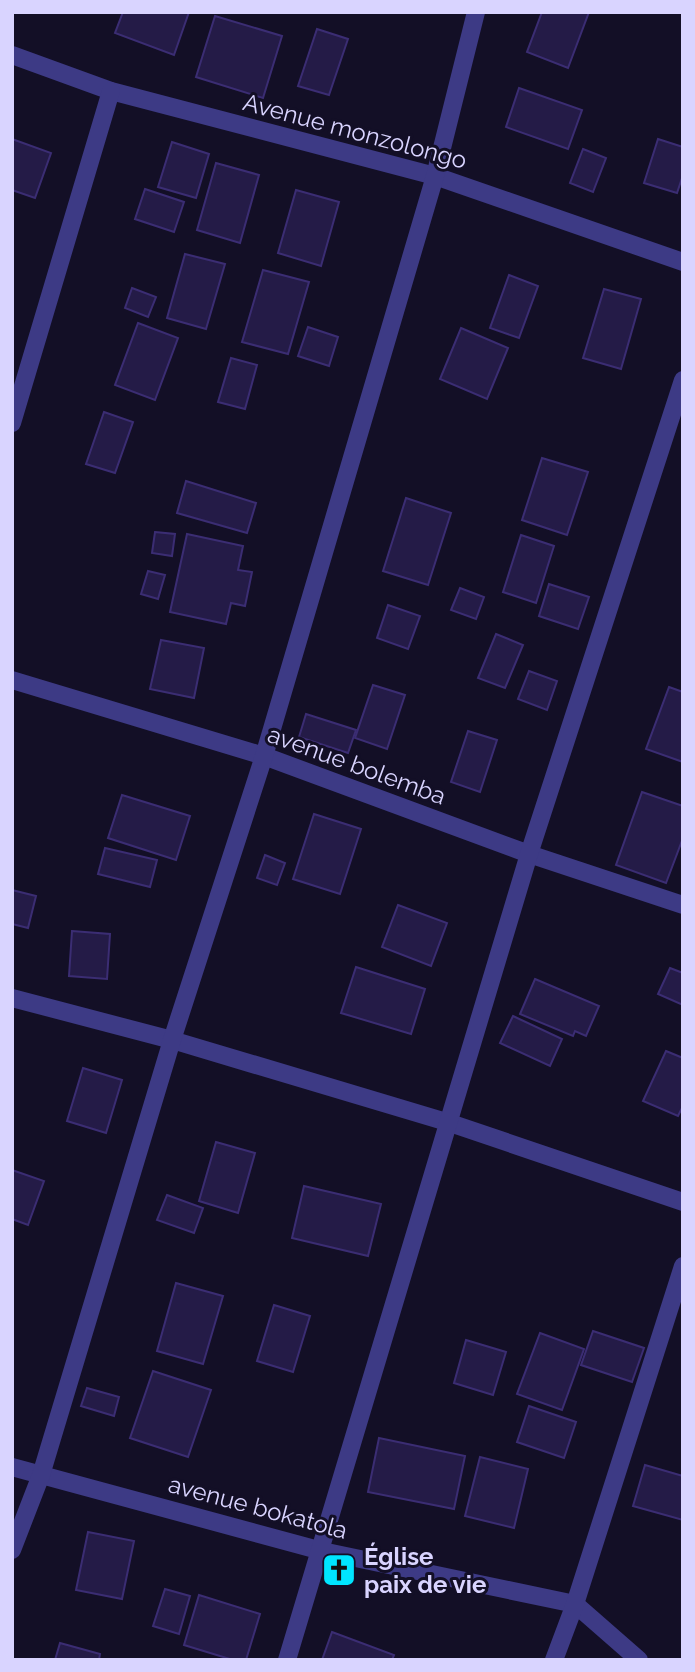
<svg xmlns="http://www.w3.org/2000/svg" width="695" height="1672" font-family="Raleway,sans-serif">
<rect width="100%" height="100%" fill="#130f26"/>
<!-- building -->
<g fill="#241b47" stroke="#3b2d73" stroke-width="2">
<polygon points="123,12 189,12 174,55 115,33"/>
<polygon points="542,12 589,12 568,68 527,52"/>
<polygon points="215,16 282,36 263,98 196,77"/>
<polygon points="317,29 348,39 329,95 298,86"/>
<polygon points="519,88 582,110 568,149 506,127"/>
<polygon points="12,139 51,153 35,198 12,190"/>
<polygon points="658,139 683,147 683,175 677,193 644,183"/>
<polygon points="172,142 209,154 196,198 158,187"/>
<polygon points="583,149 606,158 593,192 570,183"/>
<polygon points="216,163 259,175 240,243 197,230"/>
<polygon points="145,189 184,202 174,232 135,219"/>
<polygon points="296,190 339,202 321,266 278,253"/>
<polygon points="185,254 225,264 206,329 167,318"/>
<polygon points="263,270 309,282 288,354 242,342"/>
<polygon points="509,275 538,286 519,338 490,328"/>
<polygon points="132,288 156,297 148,317 125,308"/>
<polygon points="604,289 641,299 621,369 583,358"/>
<polygon points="138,323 178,338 155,400 115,385"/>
<polygon points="308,327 338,337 329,366 298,356"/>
<polygon points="461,328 508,348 487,399 440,379"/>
<polygon points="231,358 257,365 245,409 218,402"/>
<polygon points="104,412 133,422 115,473 86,464"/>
<polygon points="542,458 588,472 567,535 522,520"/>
<polygon points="186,481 256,503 247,533 177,513"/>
<polygon points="406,498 451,513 428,585 383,571"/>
<polygon points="155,532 175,534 172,556 152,553"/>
<polygon points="187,534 243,546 238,570 252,572 245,606 231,603 226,624 170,612"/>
<polygon points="521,535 554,546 536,603 503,592"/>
<polygon points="148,571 165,575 158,599 141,594"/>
<polygon points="549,584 589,597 578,629 539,616"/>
<polygon points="460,588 484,597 476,619 451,610"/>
<polygon points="388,605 420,616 408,649 377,638"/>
<polygon points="496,634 523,645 505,688 478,678"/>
<polygon points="161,640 204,648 194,698 150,689"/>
<polygon points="529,671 557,681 547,710 518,699"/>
<polygon points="373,685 405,695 387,749 355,738"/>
<polygon points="669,687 683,692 683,762 646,749"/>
<polygon points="306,714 356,730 348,753 299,737"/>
<polygon points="468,731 497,740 480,792 451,782"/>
<polygon points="642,792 683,806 683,838 666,883 616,865"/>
<polygon points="122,795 190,816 176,860 108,838"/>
<polygon points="314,814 361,829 340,894 293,879"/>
<polygon points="105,848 157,860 150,887 98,874"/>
<polygon points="265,855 285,863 277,885 257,878"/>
<polygon points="12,890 36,896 28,928 12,924"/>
<polygon points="398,905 447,923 431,966 382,947"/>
<polygon points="72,931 110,934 107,979 69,976"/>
<polygon points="356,967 425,989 411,1034 341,1013"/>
<polygon points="670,968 683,973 683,1005 658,994"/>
<polygon points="535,979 599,1006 586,1036 575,1031 573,1036 520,1014"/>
<polygon points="513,1016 562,1039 550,1066 500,1043"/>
<polygon points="666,1051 683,1058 683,1106 678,1116 643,1101"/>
<polygon points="83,1068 122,1080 106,1133 67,1121"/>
<polygon points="216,1142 255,1153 238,1213 199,1201"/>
<polygon points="12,1170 44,1181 28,1225 12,1219"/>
<polygon points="304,1186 381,1204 368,1256 292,1238"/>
<polygon points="167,1195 203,1208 194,1233 157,1220"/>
<polygon points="176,1283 223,1296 203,1364 157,1351"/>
<polygon points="274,1305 310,1316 293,1372 257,1361"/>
<polygon points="593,1331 644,1348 632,1382 581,1365"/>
<polygon points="540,1333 584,1349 562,1410 517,1394"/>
<polygon points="466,1340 506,1352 493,1395 454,1383"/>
<polygon points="153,1371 211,1390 188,1457 130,1438"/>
<polygon points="87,1388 119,1397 114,1416 81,1406"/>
<polygon points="529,1406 576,1422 564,1458 517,1442"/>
<polygon points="379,1438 465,1456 454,1509 368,1492"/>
<polygon points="480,1457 528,1469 514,1528 465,1516"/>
<polygon points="645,1465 683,1476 683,1520 633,1506"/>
<polygon points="88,1532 134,1541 122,1599 76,1590"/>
<polygon points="165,1589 190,1596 179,1634 153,1626"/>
<polygon points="199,1595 260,1614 246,1660 233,1660 184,1645"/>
<polygon points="332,1632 394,1655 392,1660 322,1660"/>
<polygon points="60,1643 100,1654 99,1660 55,1660"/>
</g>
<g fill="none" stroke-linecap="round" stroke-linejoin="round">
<!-- minor -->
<g stroke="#3d3a85" stroke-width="18">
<polyline points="12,55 111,91 435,176 683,262"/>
<polyline points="12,423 111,91"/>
<polyline points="12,680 264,756 529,854 683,905"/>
<polyline points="12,998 172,1040 450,1123 683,1202"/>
<polyline points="12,1467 322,1551 575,1604 639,1660"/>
<polyline points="12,1550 41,1475 172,1040 264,756 435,176 476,12"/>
<polyline points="287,1660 529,854 683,380"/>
<polyline points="554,1660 575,1604 683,1266"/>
</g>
</g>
<!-- icons -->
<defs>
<g id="church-square" transform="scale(1.75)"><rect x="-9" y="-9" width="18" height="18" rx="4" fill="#00e5ff" stroke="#130f26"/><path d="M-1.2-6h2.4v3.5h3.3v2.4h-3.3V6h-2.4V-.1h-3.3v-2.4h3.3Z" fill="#111"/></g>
</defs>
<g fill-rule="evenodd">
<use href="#church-square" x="339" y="1570"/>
</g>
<g text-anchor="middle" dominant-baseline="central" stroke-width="6" stroke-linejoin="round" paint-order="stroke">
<!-- street labels -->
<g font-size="24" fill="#d9d4ff" stroke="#130f26">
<text transform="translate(355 131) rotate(15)">Avenue monzolongo</text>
<text transform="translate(357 765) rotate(20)">avenue bolemba</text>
<text transform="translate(258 1507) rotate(15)">avenue bokatola</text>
</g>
<!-- poi labels -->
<g font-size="24" font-weight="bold" fill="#d9d4ff" stroke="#130f26" text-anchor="start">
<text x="364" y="1556">Église<tspan x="364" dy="28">paix de vie</tspan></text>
</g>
</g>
<!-- border -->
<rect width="695" height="1672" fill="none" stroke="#d9d4ff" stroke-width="28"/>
</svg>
